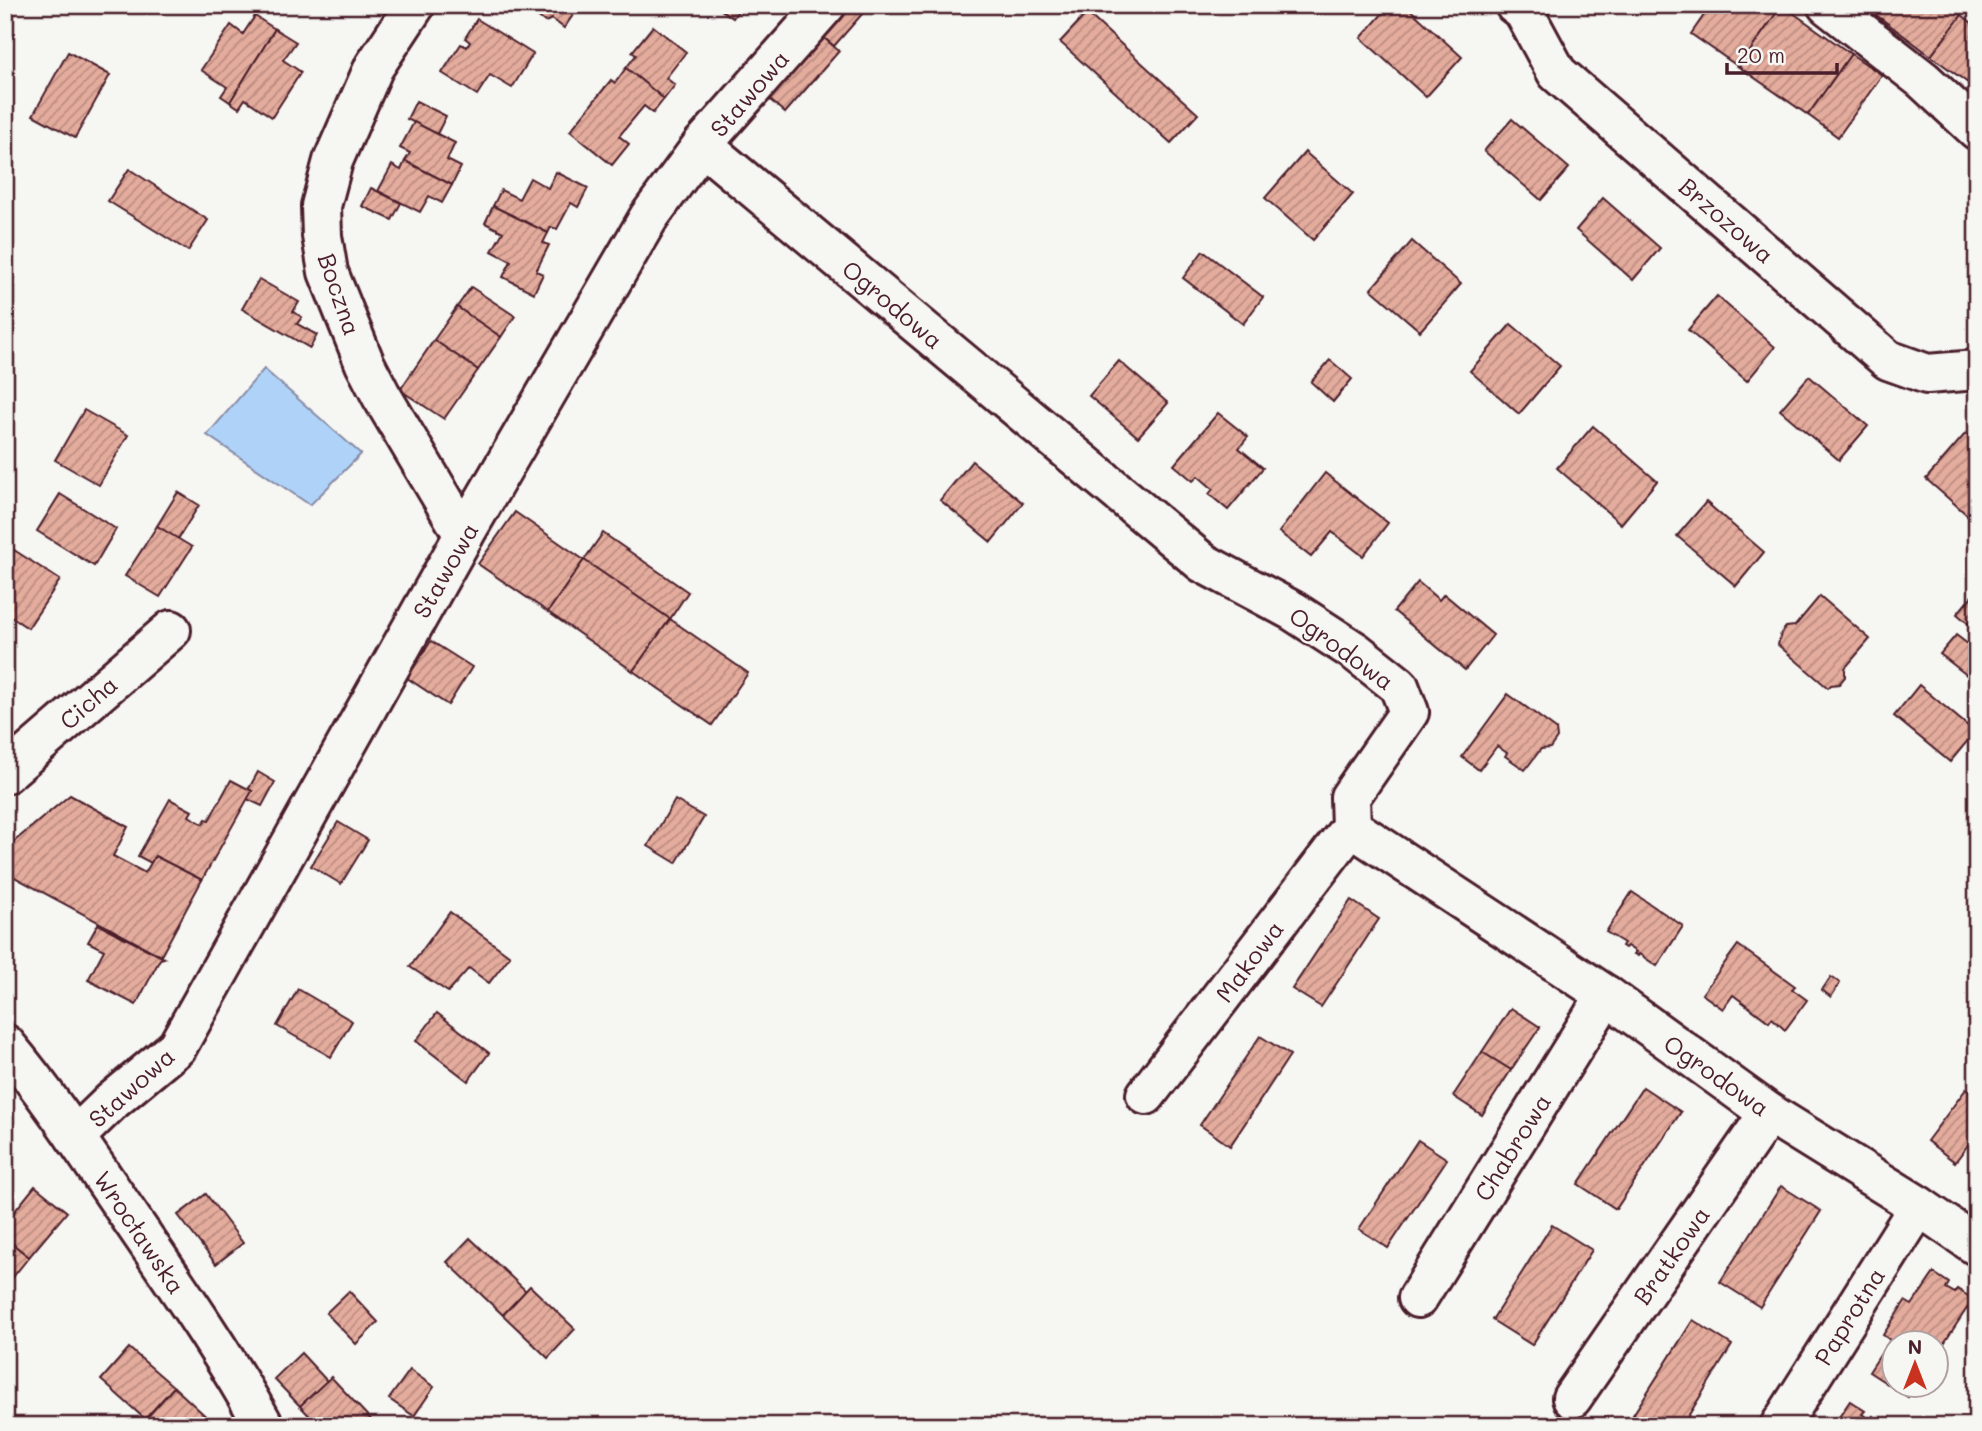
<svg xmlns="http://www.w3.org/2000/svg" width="1982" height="1431" font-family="Mali,sans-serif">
<defs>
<pattern id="building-hatch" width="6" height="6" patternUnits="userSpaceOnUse" patternTransform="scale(1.75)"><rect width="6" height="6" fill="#e4ac9d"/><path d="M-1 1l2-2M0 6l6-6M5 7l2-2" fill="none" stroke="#bb8b80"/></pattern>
</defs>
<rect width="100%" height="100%" fill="#f6f6f2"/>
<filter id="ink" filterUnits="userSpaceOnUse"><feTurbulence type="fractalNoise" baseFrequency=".0143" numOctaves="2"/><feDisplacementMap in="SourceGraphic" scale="14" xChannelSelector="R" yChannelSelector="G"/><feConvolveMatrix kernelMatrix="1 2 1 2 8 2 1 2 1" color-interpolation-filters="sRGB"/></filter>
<g filter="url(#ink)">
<!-- water -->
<polygon fill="#afd3f8" stroke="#878ba6" stroke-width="2" points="264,369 361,454 310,505 207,435"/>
<!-- building -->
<g fill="url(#building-hatch)" stroke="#4a1f2b" stroke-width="2">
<polygon points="534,5 580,5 564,28 552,19 545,22 536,15 536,7"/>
<polygon points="714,5 742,5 733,18"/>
<polygon points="851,5 870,5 834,46 823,37"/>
<polygon points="1390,5 1405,5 1462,57 1426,97 1361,38"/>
<polygon points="1711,5 1782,5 1739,67 1691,34"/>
<polygon points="1782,5 1851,54 1808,115 1739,67"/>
<polygon points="1863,5 1948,5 1962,15 1931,56"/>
<polygon points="1087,13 1198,114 1171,143 1060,42"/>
<polygon points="1962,15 1977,27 1977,85 1975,88 1931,56"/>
<polygon points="255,16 275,29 230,102 221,96 227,87 201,70 231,25 243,34"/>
<polygon points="477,19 533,54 512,88 490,75 477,95 442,73 461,44 467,47 470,42 465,38"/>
<polygon points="653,26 686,52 666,78 675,85 664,99 626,68 636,55 632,52"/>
<polygon points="275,29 296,42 283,60 301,72 272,117 245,99 239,108 230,102"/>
<polygon points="823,37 839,51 785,113 769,99"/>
<polygon points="68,52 110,75 75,138 33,115"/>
<polygon points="1851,54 1882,75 1838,137 1808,115"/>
<polygon points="626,68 664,99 653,113 644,106 619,136 629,144 612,165 570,131 611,80 615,83"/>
<polygon points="416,101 446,116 437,134 407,119"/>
<polygon points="1512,119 1569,168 1541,200 1484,151"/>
<polygon points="414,122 455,143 447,160 461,167 452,185 405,161 410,153 400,148"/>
<polygon points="1305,152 1353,194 1313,240 1265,198"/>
<polygon points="405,161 452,185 442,203 429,196 420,212 378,191 392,165 401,170"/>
<polygon points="129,169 208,220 188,251 108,201"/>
<polygon points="556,172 588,188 578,207 571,203 557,229 551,227 548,233 493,206 501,190 519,199 530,178 548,188"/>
<polygon points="371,188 401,203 392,220 362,206"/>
<polygon points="1603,198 1660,248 1633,280 1576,230"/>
<polygon points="493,206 548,233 543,243 549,245 536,271 543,274 534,293 503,277 511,261 492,251 503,232 485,223"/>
<polygon points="1412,241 1461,284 1420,331 1371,289"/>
<polygon points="1203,251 1263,297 1243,324 1183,278"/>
<polygon points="259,279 299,302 293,312 302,317 297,324 317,335 310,348 242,309"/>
<polygon points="471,287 515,316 501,337 457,307"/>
<polygon points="1717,296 1775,347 1747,381 1688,330"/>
<polygon points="457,307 501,337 478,370 434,340"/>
<polygon points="1511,324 1560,366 1519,414 1470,371"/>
<polygon points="434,340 478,370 444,419 400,390"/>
<polygon points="1330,360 1352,379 1333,402 1311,382"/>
<polygon points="1119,361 1168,403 1138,437 1089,396"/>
<polygon points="1809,376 1868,426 1839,460 1780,410"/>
<polygon points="84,410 128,435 99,485 55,460"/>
<polygon points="1218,413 1248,437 1239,448 1263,468 1228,510 1209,494 1213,489 1198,476 1193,481 1174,465"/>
<polygon points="1593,426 1657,481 1621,524 1557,468"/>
<polygon points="1966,433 1977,442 1977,515 1973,520 1926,479"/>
<polygon points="972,461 1023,503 991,542 940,500"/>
<polygon points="1325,473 1388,523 1363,556 1332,532 1311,557 1279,532"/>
<polygon points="178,492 199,505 178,539 157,526"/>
<polygon points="60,494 116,529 94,566 37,531"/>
<polygon points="1706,502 1764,552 1736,586 1677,536"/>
<polygon points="515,512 584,560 548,612 478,564"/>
<polygon points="157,526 192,547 160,597 125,576"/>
<polygon points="603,533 688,592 670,619 584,560"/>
<polygon points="5,544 60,580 28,628 5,613"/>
<polygon points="584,560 670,619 633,671 548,612"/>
<polygon points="1418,582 1439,600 1444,594 1493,635 1465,670 1394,611"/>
<polygon points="1977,590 1977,631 1957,614"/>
<polygon points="1820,596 1870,639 1845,668 1845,677 1839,684 1831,685 1828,688 1778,645 1781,633 1786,627 1795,626"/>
<polygon points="670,619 748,673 712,725 633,671"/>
<polygon points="1956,635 1977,651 1977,668 1969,677 1940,654"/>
<polygon points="431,641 472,667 448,705 407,678"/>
<polygon points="1919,685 1975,732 1950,762 1894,716"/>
<polygon points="1508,694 1556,729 1557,738 1550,748 1541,749 1525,770 1505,756 1507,753 1497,746 1479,770 1462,757"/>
<polygon points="258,772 275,782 262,806 247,799 252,791 248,790"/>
<polygon points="231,780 252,791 202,880 155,856 151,863 138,856 170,799 192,811 189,816 203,824 206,819 209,820"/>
<polygon points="70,795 128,827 113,856 145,873 155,856 202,880 161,956 5,872 5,849"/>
<polygon points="675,800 704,817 676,863 648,846"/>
<polygon points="338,822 368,840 341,884 311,866"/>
<polygon points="1632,892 1683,926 1657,966 1639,954 1638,956 1634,954 1636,952 1627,946 1625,948 1622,946 1624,943 1606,932"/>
<polygon points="1351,900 1379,919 1321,1007 1292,989"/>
<polygon points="450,912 510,956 489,983 469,968 448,992 410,967"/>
<polygon points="98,924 164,958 160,959 136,1005 88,980 104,950 88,942"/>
<polygon points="1738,945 1795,986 1792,989 1807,1000 1785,1030 1772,1018 1769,1022 1733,995 1723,1009 1702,994"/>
<polygon points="1831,977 1840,983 1831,997 1822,990"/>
<polygon points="298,989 352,1021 331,1057 277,1026"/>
<polygon points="1511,1008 1540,1027 1511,1070 1482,1052"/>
<polygon points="437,1013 489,1053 468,1081 416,1041"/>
<polygon points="1260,1036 1290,1055 1230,1146 1200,1125"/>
<polygon points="1482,1052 1511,1070 1482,1115 1453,1096"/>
<polygon points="1643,1087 1681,1112 1616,1209 1578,1184"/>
<polygon points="1966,1089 1977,1096 1977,1133 1955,1162 1927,1141"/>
<polygon points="1418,1140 1447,1159 1388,1248 1359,1229"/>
<polygon points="35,1186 67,1212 29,1257 5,1238 5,1223"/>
<polygon points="1781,1186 1821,1211 1760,1307 1720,1282"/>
<polygon points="206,1194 243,1243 216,1264 178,1215"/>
<polygon points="1552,1225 1592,1250 1532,1345 1492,1320"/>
<polygon points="5,1238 29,1257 5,1287"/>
<polygon points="470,1238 526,1291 503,1315 447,1262"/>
<polygon points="1934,1273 1949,1283 1946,1288 1955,1293 1957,1289 1973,1299 1937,1354 1937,1344 1895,1344 1895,1386 1915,1386 1908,1397 1869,1372 1890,1340 1883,1335 1905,1301 1912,1305"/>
<polygon points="530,1286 575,1329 548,1358 503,1315"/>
<polygon points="349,1291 378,1322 356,1344 326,1313"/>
<polygon points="1693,1320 1732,1345 1682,1426 1650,1426 1633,1415"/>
<polygon points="129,1348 174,1387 145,1419 101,1380"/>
<polygon points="301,1353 327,1381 300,1406 274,1379"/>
<polygon points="410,1370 434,1387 414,1416 389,1399"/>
<polygon points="331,1377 377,1426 319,1426 300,1406"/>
<polygon points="174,1387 211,1421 206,1426 147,1426 143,1422"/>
<polygon points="1850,1401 1865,1411 1862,1414 1870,1420 1873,1416 1887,1426 1833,1426"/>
</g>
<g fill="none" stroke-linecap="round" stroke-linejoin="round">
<!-- minor casing -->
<g stroke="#4a1f2b" stroke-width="44">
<g id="minor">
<polyline points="415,5 374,67 333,161 321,206 322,236 328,272 365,364 381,395 464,535"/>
<polyline points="1515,5 1524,12 1557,73 1888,360 1927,374 1977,370"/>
<polyline points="1827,5 1923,80 1977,130"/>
<polyline points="702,145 1203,563 1293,611 1356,652 1399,686 1409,712 1350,797 1351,827 1606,995 1769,1113 1919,1206 1977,1246"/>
<polyline points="5,774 171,630"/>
<path d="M5,1044c47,56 87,118 129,179 45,66 91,132 130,203"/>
<polyline points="1146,1095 1351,827"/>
<polyline points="75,1137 111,1102 177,1047 464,535 649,217 702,145 826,5"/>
<polyline points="1418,1298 1606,995"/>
<polyline points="1572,1398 1769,1113"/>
<polyline points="1780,1426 1919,1206"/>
</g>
</g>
<!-- minor -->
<use href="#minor" stroke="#f6f6f2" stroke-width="38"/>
</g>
</g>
<g text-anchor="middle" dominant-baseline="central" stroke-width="5" stroke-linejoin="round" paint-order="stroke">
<!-- street labels -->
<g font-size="24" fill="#4a1f2b" stroke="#f6f6f2">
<text transform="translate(749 93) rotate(-49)">Stawowa</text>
<text transform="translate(1727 220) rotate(41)">Brzozowa</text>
<text transform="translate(340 294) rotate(71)">Boczna</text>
<text transform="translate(893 304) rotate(40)">Ogrodowa</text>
<text transform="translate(445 570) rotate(-60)">Stawowa</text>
<text transform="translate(1342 648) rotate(36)">Ogrodowa</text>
<text transform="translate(88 702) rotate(-41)">Cicha</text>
<text transform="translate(1249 961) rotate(-53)">Makowa</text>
<text transform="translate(1717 1075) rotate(35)">Ogrodowa</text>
<text transform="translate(131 1087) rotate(-42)">Stawowa</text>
<text transform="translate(1512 1147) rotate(-58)">Chabrowa</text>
<text transform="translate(140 1232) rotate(56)">Wrocławska</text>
<text transform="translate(1671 1255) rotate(-55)">Bratkowa</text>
<text transform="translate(1849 1316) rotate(-58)">Paprotna</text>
</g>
</g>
<!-- margin -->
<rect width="1982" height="1431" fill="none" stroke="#f6f6f2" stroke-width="28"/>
<rect x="14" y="14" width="1954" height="1403" fill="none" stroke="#4a1f2b" stroke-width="2.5" filter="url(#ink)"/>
<!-- north arrow -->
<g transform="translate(1915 1364)"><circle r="33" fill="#f6f6f2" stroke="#b1a0a2" stroke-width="2"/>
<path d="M0-5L12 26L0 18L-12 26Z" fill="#c8321e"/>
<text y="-10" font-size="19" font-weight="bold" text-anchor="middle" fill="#4a1f2b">N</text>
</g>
<!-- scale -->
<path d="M1727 63v10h110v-10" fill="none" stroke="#4a1f2b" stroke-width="3.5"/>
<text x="1737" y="63" font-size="21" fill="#4a1f2b" stroke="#f6f6f2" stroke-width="5" paint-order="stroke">20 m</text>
</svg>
